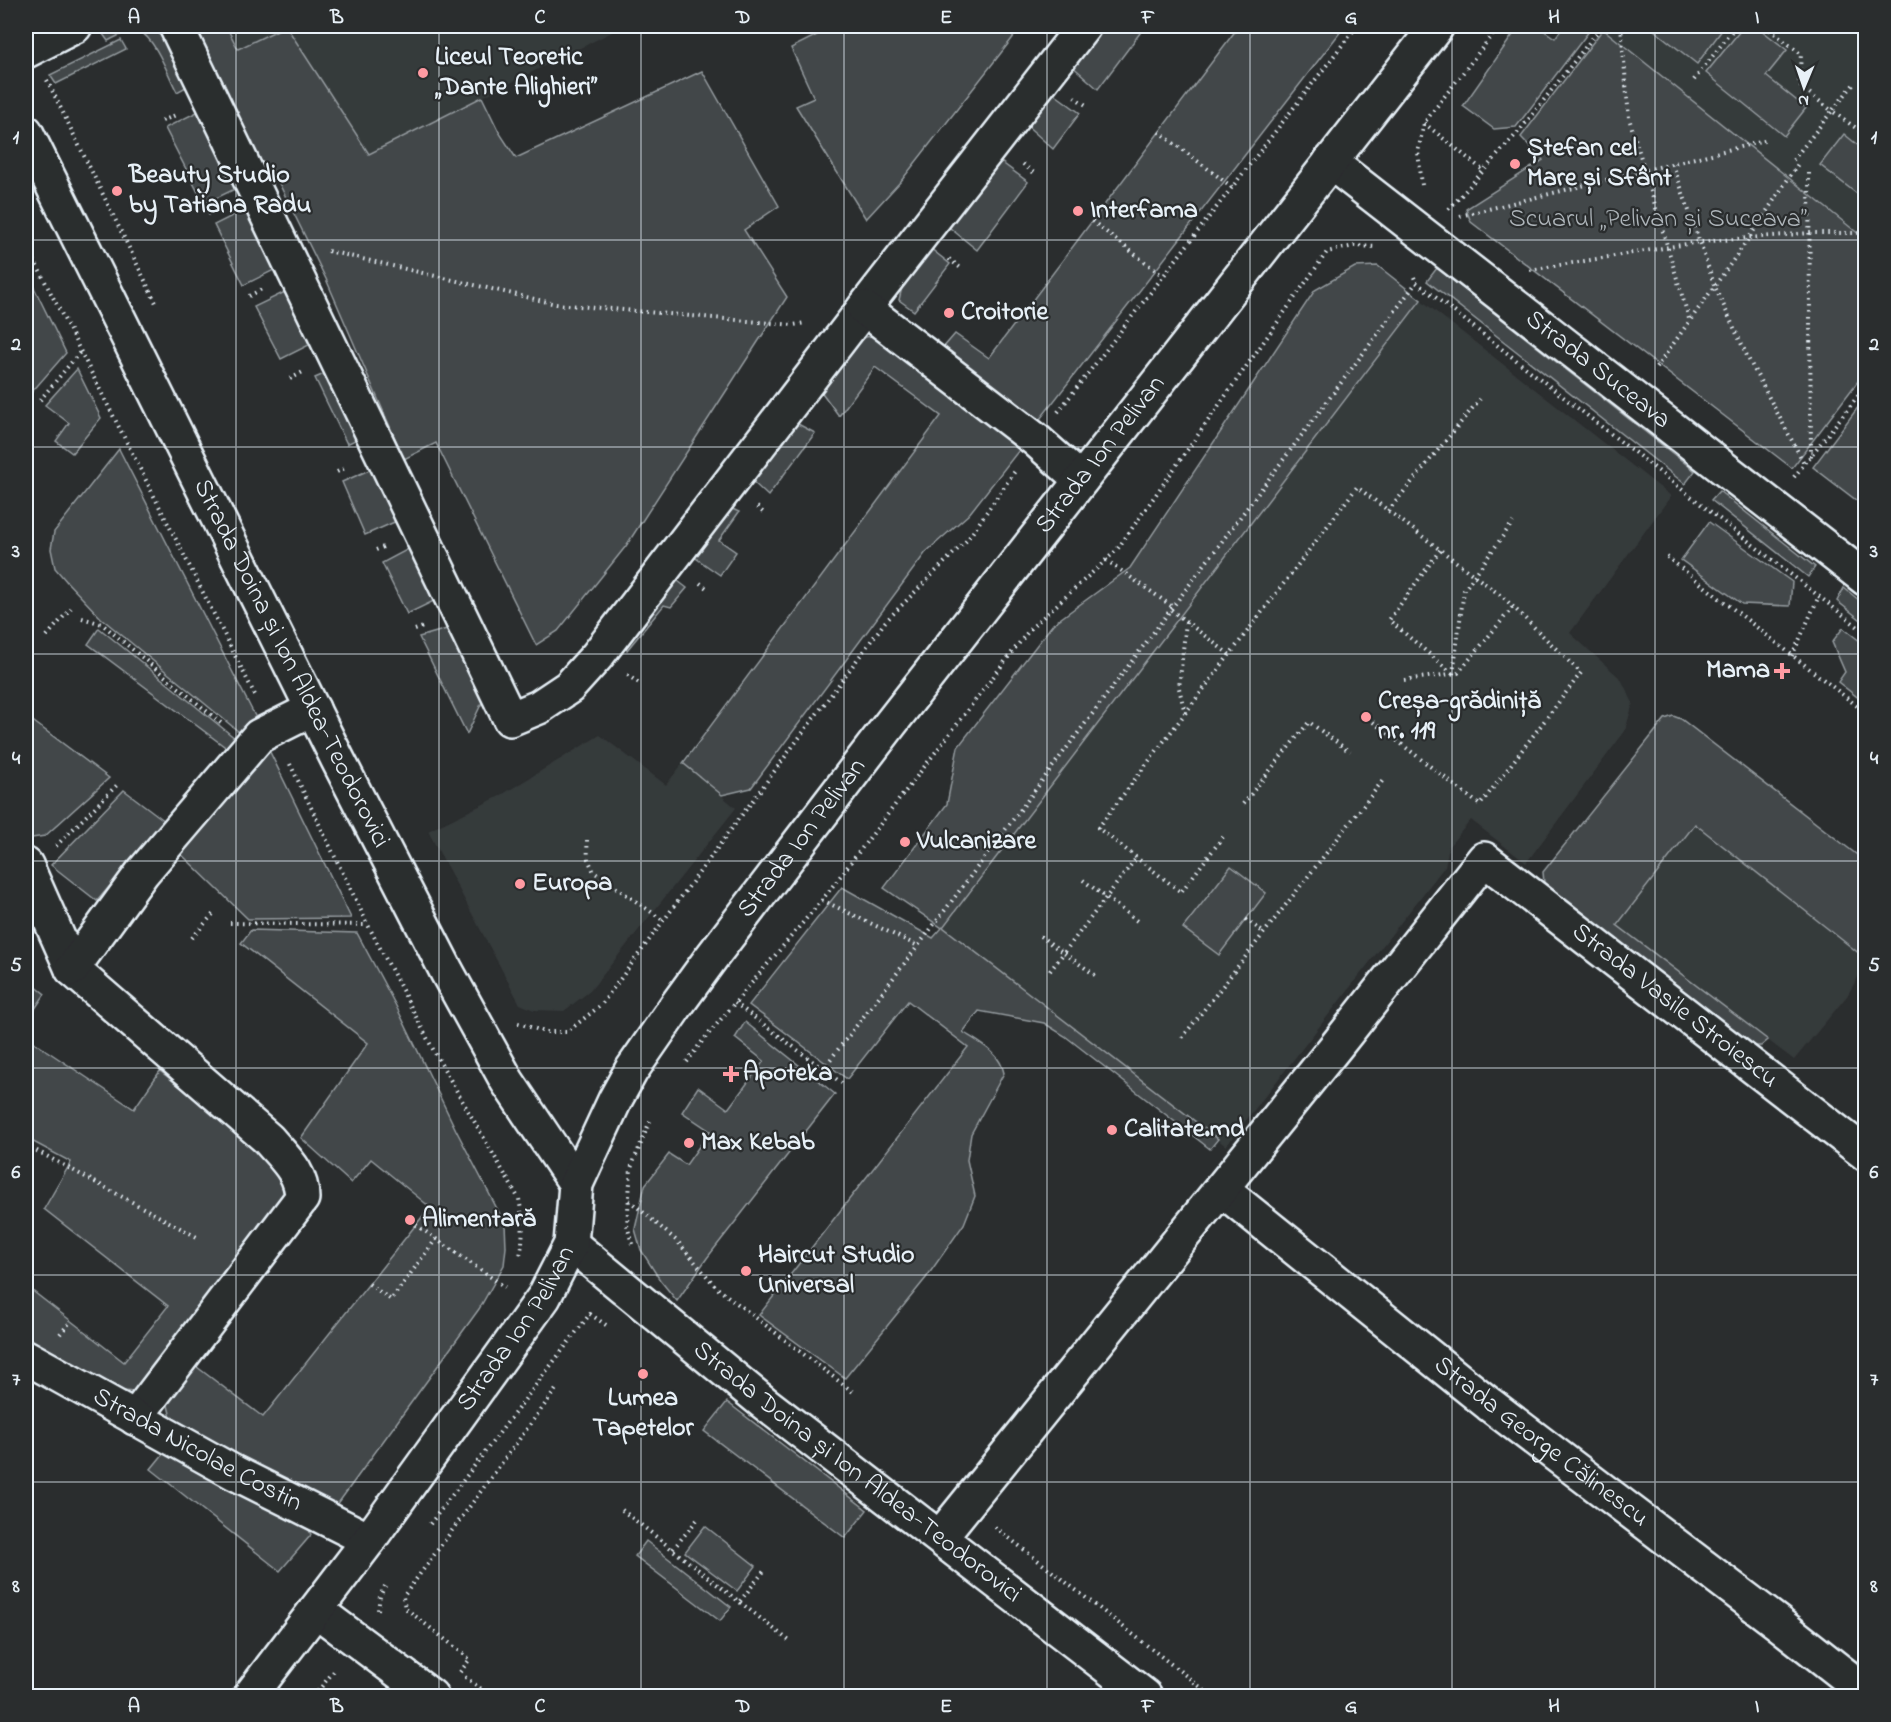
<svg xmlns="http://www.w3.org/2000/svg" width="1891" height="1722" font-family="'Indie Flower',sans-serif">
<rect width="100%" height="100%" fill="#2a2d2e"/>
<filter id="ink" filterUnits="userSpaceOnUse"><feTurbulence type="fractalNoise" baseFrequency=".0167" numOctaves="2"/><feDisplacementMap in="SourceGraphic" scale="12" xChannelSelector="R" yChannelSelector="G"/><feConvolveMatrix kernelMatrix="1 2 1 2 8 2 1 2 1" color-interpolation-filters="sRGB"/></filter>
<g filter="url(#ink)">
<!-- built -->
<g fill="#363a3b">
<polygon points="226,26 624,26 369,154 286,26 238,49"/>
<polygon points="1606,26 1865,26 1865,239 1603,29"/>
<polygon points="1421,300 1671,496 1570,633 1621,679 1633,703 1625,731 1526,863 1471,820 1449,846 1445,866 1226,1146 942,928"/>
<polygon points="600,735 666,785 683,763 736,808 590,991 564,1011 534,1010 520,1004 428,831 498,797"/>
<polygon points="1695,824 1865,958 1865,965 1847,996 1794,1060 1617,925"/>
</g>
<!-- green -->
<g fill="#424648" stroke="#959ca0" stroke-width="1.5">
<path d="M112,26h40l10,9 26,51 -11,6c-8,-15 -22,-54 -37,-60 -10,-3 -23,4 -32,9l-8,-11z"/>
<polygon points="186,26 226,26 238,49 286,26 369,154 482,97 499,132 516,158 702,71 779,206 744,230 787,297 626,546 558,631 536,645 436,443 404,459 326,279 272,169 254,157"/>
<polygon points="835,26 1022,26 901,181 866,219 796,106 814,98 791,48"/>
<polygon points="1100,26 1137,26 1143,29 1098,89 1070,64"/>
<polygon points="1239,26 1345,26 1037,423 943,348 955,334 989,358"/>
<polygon points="1519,26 1537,26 1555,38 1564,26 1593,26 1516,127 1494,129 1463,106"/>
<polygon points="1649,26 1725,26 1697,64"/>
<polygon points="1744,26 1756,26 1787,50 1766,76 1806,108 1784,136 1706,73"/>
<polygon points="1603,29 1865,239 1865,372 1792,468 1471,222 1466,209 1543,160 1521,137"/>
<polygon points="121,40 126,49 56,84 50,75"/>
<polygon points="1049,90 1080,113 1053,149 1024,123"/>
<polygon points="201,110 239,187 204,204 165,128"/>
<polygon points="1844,134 1865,151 1865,200 1820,165"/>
<polygon points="997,159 1028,182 977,250 945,224"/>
<polygon points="248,208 278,268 244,285 214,225"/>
<polygon points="930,248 950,264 914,311 899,300 903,283"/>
<path d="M1378,266l43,34 -478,627 275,212 -8,10 -145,-113 -21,-13 -65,-12 -16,21c16,11 37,20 41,41l-33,61 -4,26 8,36 -11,28 -38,54 -81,100 -86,-63 209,-268 -60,-46 -61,78 -98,-74 93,-118 91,51 9,-10 -58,-40 63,-84 11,-57 95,-123 77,-56 185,-278 40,-23z"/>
<polygon points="1437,268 1695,471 1685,484 1427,281"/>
<polygon points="26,271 66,353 31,393 26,389"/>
<polygon points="285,292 311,344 281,359 254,307"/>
<polygon points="877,335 1023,445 969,514 926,552 751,788 722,795 683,763 941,416 875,367 839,416 820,390 858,343 866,337"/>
<polygon points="77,369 101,418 72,453 56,441 69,423 45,405"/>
<polygon points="329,372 361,437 347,444 315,378"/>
<polygon points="1865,398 1865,507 1813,467"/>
<polygon points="796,423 815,433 768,496 751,480"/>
<polygon points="119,449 258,722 244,736 101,618 67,582 55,568 51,549 54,532"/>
<polygon points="376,467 399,520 365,535 342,482"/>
<polygon points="1719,491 1815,567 1808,577 1711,500"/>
<polygon points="728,507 739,512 719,540 736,552 720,575 693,556"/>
<polygon points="1709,522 1792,582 1790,606 1742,604 1681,560"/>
<polygon points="414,546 440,598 407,614 382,563"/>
<polygon points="674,578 687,588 671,607 664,605 627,650 621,643"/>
<polygon points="1844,588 1865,605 1865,623 1837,601"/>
<polygon points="454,627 485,696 467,734 419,637"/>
<polygon points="99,628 241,743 232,752 88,644"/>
<polygon points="1843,628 1865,645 1865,703 1838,682 1845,672 1832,642"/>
<polygon points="26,716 109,778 45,836 32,838 26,826"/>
<polygon points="1673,716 1681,719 1865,861 1865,958 1695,824 1617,925 1768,1040 1761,1046 1742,1046 1545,893 1543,872 1665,719"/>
<polygon points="267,746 351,918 248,919 179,852"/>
<polygon points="124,790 165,821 97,901 51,865"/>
<polygon points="1231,866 1266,893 1219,955 1183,928"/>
<polygon points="251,930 357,933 396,1006 456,1130 505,1224 506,1247 504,1265 479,1309 334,1509 237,1458 171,1418 167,1401 189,1361 263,1417 430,1207 371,1159 351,1183 301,1138 368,1043 241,943"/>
<polygon points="26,979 45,994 26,1022"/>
<polygon points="745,1022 835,1094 707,1258 677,1301 660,1280 641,1250 635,1229 645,1185 669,1154 686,1165 710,1131 682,1112 698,1087 728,1109 764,1061 735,1038"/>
<polygon points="26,1037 134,1109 160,1071 269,1156 283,1188 285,1204 134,1392 114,1390 26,1338 26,1286 124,1362 168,1306 44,1209 71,1162 26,1138"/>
<polygon points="727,1402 867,1510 845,1538 704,1431"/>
<polygon points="164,1453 308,1527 311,1535 280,1571 151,1469"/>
<polygon points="705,1526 756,1566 737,1591 685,1552"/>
<polygon points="646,1541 731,1607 720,1621 635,1556"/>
</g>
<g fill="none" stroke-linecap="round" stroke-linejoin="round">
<!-- minor casing -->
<g stroke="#e8f1f8" stroke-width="38">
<g id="minor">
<polyline points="176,26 510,719 539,707 569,687 597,656 864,308 1084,26"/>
<polyline points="26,51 75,26"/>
<path id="s1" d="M26,132l312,628 109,212 60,109 69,103"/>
<path id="s2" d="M1330,162l536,417"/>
<polyline points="864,308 1036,440 1081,480"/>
<path d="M26,865l46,104 196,170c16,19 34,33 34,59l-167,220"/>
<polyline points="72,969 142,873 259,736 313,709"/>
<path id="s3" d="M1221,1189l268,215 289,219 88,69"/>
<path id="s4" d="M571,1244l192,158 382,294"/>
<path id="s5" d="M26,1357l209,116 134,67"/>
<path id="s6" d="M940,1537l397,-492 147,-186 382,295"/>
</g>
</g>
<!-- major casing -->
<g stroke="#e8f1f8" stroke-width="38">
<g id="major">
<polyline points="316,1610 431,1696"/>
<path id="s7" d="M250,1696l119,-156 175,-243 27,-53 5,-60 39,-84 16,-29 45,-65 35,-48 180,-235 546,-697"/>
</g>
</g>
<!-- path -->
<g stroke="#e8f1f8" stroke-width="4" stroke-dasharray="1.5 4.5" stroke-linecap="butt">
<polyline points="1621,26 1629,118 1690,322"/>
<polyline points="1765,26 1801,54 1799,85 1832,111 1793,160"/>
<polyline points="47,80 157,305"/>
<polyline points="1694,80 1736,26"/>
<polyline points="1853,85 1832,111 1863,133 1866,132"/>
<polyline points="1074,97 1086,105"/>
<polyline points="162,121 178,114"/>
<polyline points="1424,123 1484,171"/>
<polyline points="1159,132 1232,187"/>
<polyline points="1023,164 1034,173"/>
<polyline points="1673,164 1715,287 1749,360 1805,465"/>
<polyline points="1809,173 1811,457"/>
<polyline points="1422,185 1418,152 1424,123 1499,26"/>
<polyline points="1449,209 1521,129 1602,26"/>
<polyline points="208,214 221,208"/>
<polyline points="1460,216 1768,140"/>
<polyline points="1092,221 1163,276"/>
<polyline points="26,244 255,695"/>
<polyline points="328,251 556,304 793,325 805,323"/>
<polyline points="949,259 962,269"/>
<polyline points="1530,270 1699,242 1810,233 1866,233"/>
<polyline points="1414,277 1416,282 1866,633"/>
<polyline points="249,296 262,289"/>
<polyline points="1656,368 1749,238 1798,164"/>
<polyline points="290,379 303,372"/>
<polyline points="40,400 80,352"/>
<polyline points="1058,412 1357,26"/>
<polyline points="337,472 347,467"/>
<polyline points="1794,477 1866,386"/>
<polyline points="757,507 765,514"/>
<polyline points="1388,511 1480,399"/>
<polyline points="376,550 386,546"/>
<polyline points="1440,550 1389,620 1453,674"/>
<polyline points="1667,557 1866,713"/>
<polyline points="1106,560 1173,607"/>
<polyline points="700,583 709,590"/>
<polyline points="1171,610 1230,655"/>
<polyline points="82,618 102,624 221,723"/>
<polyline points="415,630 426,626"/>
<polyline points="47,636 71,608"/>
<polyline points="1792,656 1819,596"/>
<polyline points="1453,674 1464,590 1513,522"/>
<polyline points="627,675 639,683"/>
<polyline points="1404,680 1458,673 1513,607"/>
<polyline points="1185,713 1179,688 1186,622"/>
<path d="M290,764l78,161 68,130 83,144c4,19 5,38 1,57"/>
<polyline points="1243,804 1309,722 1350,752"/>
<polyline points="1223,837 1181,892 1098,828 1357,487 1504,598 1581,673 1480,805 1373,722"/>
<polyline points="587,840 588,859 594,872 664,921"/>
<polyline points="56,846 117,785"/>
<polyline points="1083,880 1137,921"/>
<polyline points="822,900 918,946 1416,283"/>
<polyline points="1246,919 1264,933"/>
<polyline points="230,923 368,925"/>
<polyline points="1040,936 1095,975"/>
<polyline points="192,938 215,912"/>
<polyline points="1050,971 1137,857"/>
<polyline points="735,1003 843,1084"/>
<polyline points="518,1023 545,1032 567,1032 601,1005 885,622 968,539 1015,471"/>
<polyline points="1182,1038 1384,779"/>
<polyline points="687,1062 700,1044 822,900 1030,629 1116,551 1327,252 1354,246 1377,247"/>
<polyline points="823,1069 918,946"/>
<polyline points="26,1145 197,1237"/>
<polyline points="629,1200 678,1242 717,1288 853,1392"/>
<polyline points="416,1225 505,1287"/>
<polyline points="632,1244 627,1225 631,1168 650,1121"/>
<polyline points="369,1284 391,1300 436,1239"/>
<polyline points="60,1334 71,1321"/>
<polyline points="622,1510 792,1643"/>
<polyline points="430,1524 590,1314 606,1325"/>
<polyline points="995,1527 1212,1696"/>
<polyline points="673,1549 697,1520"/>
<polyline points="740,1601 764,1571"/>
<polyline points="378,1610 380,1596 385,1586"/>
<polyline points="460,1672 470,1659 405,1608 403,1597 557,1388"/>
<polyline points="465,1677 491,1696"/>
<polyline points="314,1696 334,1671"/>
</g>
<!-- minor -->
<use href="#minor" stroke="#2a2d2e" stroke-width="33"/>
<!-- major -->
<use href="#major" stroke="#2a2d2e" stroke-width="33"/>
</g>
</g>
<!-- grid -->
<path fill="none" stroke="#e8f1f8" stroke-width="1.5" stroke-opacity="0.55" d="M236,26v1670M439,26v1670M641,26v1670M844,26v1670M1047,26v1670M1250,26v1670M1452,26v1670M1655,26v1670M26,240h1840M26,447h1840M26,654h1840M26,861h1840M26,1068h1840M26,1275h1840M26,1482h1840"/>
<!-- markers -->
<g fill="#ff9aa2" stroke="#2a2d2e" stroke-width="2">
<circle cx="423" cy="73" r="6"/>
<circle cx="1515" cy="164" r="6"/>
<circle cx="117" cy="191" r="6"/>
<circle cx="1078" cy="211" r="6"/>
<circle cx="949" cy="313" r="6"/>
<path d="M1779 662h6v6h6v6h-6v6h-6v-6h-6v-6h6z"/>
<circle cx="1366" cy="717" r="6"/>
<circle cx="905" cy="842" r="6"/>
<circle cx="520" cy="884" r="6"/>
<path d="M728 1065h6v6h6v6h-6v6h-6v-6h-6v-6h6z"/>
<circle cx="1112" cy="1130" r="6"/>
<circle cx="689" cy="1143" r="6"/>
<circle cx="410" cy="1220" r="6"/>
<circle cx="746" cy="1271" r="6"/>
<circle cx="643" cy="1374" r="6"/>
</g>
<g text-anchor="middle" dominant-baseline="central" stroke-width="4.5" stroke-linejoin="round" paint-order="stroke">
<!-- poi labels -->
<g font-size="26" font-weight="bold" fill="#e8f1f8" stroke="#2a2d2e" text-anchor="start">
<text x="435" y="58">Liceul Teoretic<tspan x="435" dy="30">„Dante Alighieri”</tspan></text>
<text x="1527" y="149">Ștefan cel<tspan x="1527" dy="30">Mare și Sfânt</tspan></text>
<text x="129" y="176">Beauty Studio<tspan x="129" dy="30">by Tatiana Radu</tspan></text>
<text x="1090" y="211">Interfama</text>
<text x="961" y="313">Croitorie</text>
<text x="1770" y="671" text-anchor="end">Mama</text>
<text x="1378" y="702">Creșa-grădiniță<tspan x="1378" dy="30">nr. 119</tspan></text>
<text x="917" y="842">Vulcanizare</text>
<text x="532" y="884">Europa</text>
<text x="743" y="1074">Apoteka</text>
<text x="1124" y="1130">Calitate.md</text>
<text x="701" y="1143">Max Kebab</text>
<text x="422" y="1220">Alimentară</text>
<text x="758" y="1256">Haircut Studio<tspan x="758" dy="30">Universal</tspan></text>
<text x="643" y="1399" text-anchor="middle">Lumea<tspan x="643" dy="30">Tapetelor</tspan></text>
</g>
<!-- park labels -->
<g font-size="26" fill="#aeb5ba" stroke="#2a2d2e">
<text x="1658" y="220">Scuarul „Pelivan și Suceava”</text>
</g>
<!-- street labels -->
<g font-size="26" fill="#e8f1f8" stroke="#2a2d2e">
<text stroke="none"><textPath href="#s2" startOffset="339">Strada Suceava</textPath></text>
<text stroke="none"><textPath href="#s7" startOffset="1516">Strada Ion Pelivan</textPath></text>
<text stroke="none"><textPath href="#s1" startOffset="594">Strada Doina și Ion Aldea-Teodorovici</textPath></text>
<text stroke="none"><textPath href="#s7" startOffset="1030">Strada Ion Pelivan</textPath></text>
<text stroke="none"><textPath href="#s6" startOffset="1110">Strada Vasile Stroiescu</textPath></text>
<text stroke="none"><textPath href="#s7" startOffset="454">Strada Ion Pelivan</textPath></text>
<text stroke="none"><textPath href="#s3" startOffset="408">Strada George Călinescu</textPath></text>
<text stroke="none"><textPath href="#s5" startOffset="195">Strada Nicolae Costin</textPath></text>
<text stroke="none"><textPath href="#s4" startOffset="366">Strada Doina și Ion Aldea-Teodorovici</textPath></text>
</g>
</g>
<!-- margin -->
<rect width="1891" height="1722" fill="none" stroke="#2a2d2e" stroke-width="66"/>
<!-- north arrow -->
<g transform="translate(1804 87) rotate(182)" stroke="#2a2d2e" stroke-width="4.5" paint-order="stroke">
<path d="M0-4.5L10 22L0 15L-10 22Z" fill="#e8f1f8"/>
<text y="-9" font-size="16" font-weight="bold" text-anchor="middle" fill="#e8f1f8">N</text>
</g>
<rect x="33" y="33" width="1825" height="1656" fill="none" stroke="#e8f1f8" stroke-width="2"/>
<g font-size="20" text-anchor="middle" font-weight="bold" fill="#e8f1f8">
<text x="134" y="23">A</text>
<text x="337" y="23">B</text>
<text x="540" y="23">C</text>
<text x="743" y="23">D</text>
<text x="946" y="23">E</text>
<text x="1148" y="23">F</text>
<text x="1351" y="23">G</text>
<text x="1554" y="23">H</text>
<text x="1757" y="23">I</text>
<text x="16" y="143">1</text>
<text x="1874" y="143">1</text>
<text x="16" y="350">2</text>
<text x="1874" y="350">2</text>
<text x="16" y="557">3</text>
<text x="1874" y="557">3</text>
<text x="16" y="764">4</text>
<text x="1874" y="764">4</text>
<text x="16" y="971">5</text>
<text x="1874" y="971">5</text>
<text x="16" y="1178">6</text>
<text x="1874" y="1178">6</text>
<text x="16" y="1385">7</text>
<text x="1874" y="1385">7</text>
<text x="16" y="1592">8</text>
<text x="1874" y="1592">8</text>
<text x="134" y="1712">A</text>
<text x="337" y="1712">B</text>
<text x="540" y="1712">C</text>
<text x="743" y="1712">D</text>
<text x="946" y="1712">E</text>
<text x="1148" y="1712">F</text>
<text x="1351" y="1712">G</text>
<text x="1554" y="1712">H</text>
<text x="1757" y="1712">I</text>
</g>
</svg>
